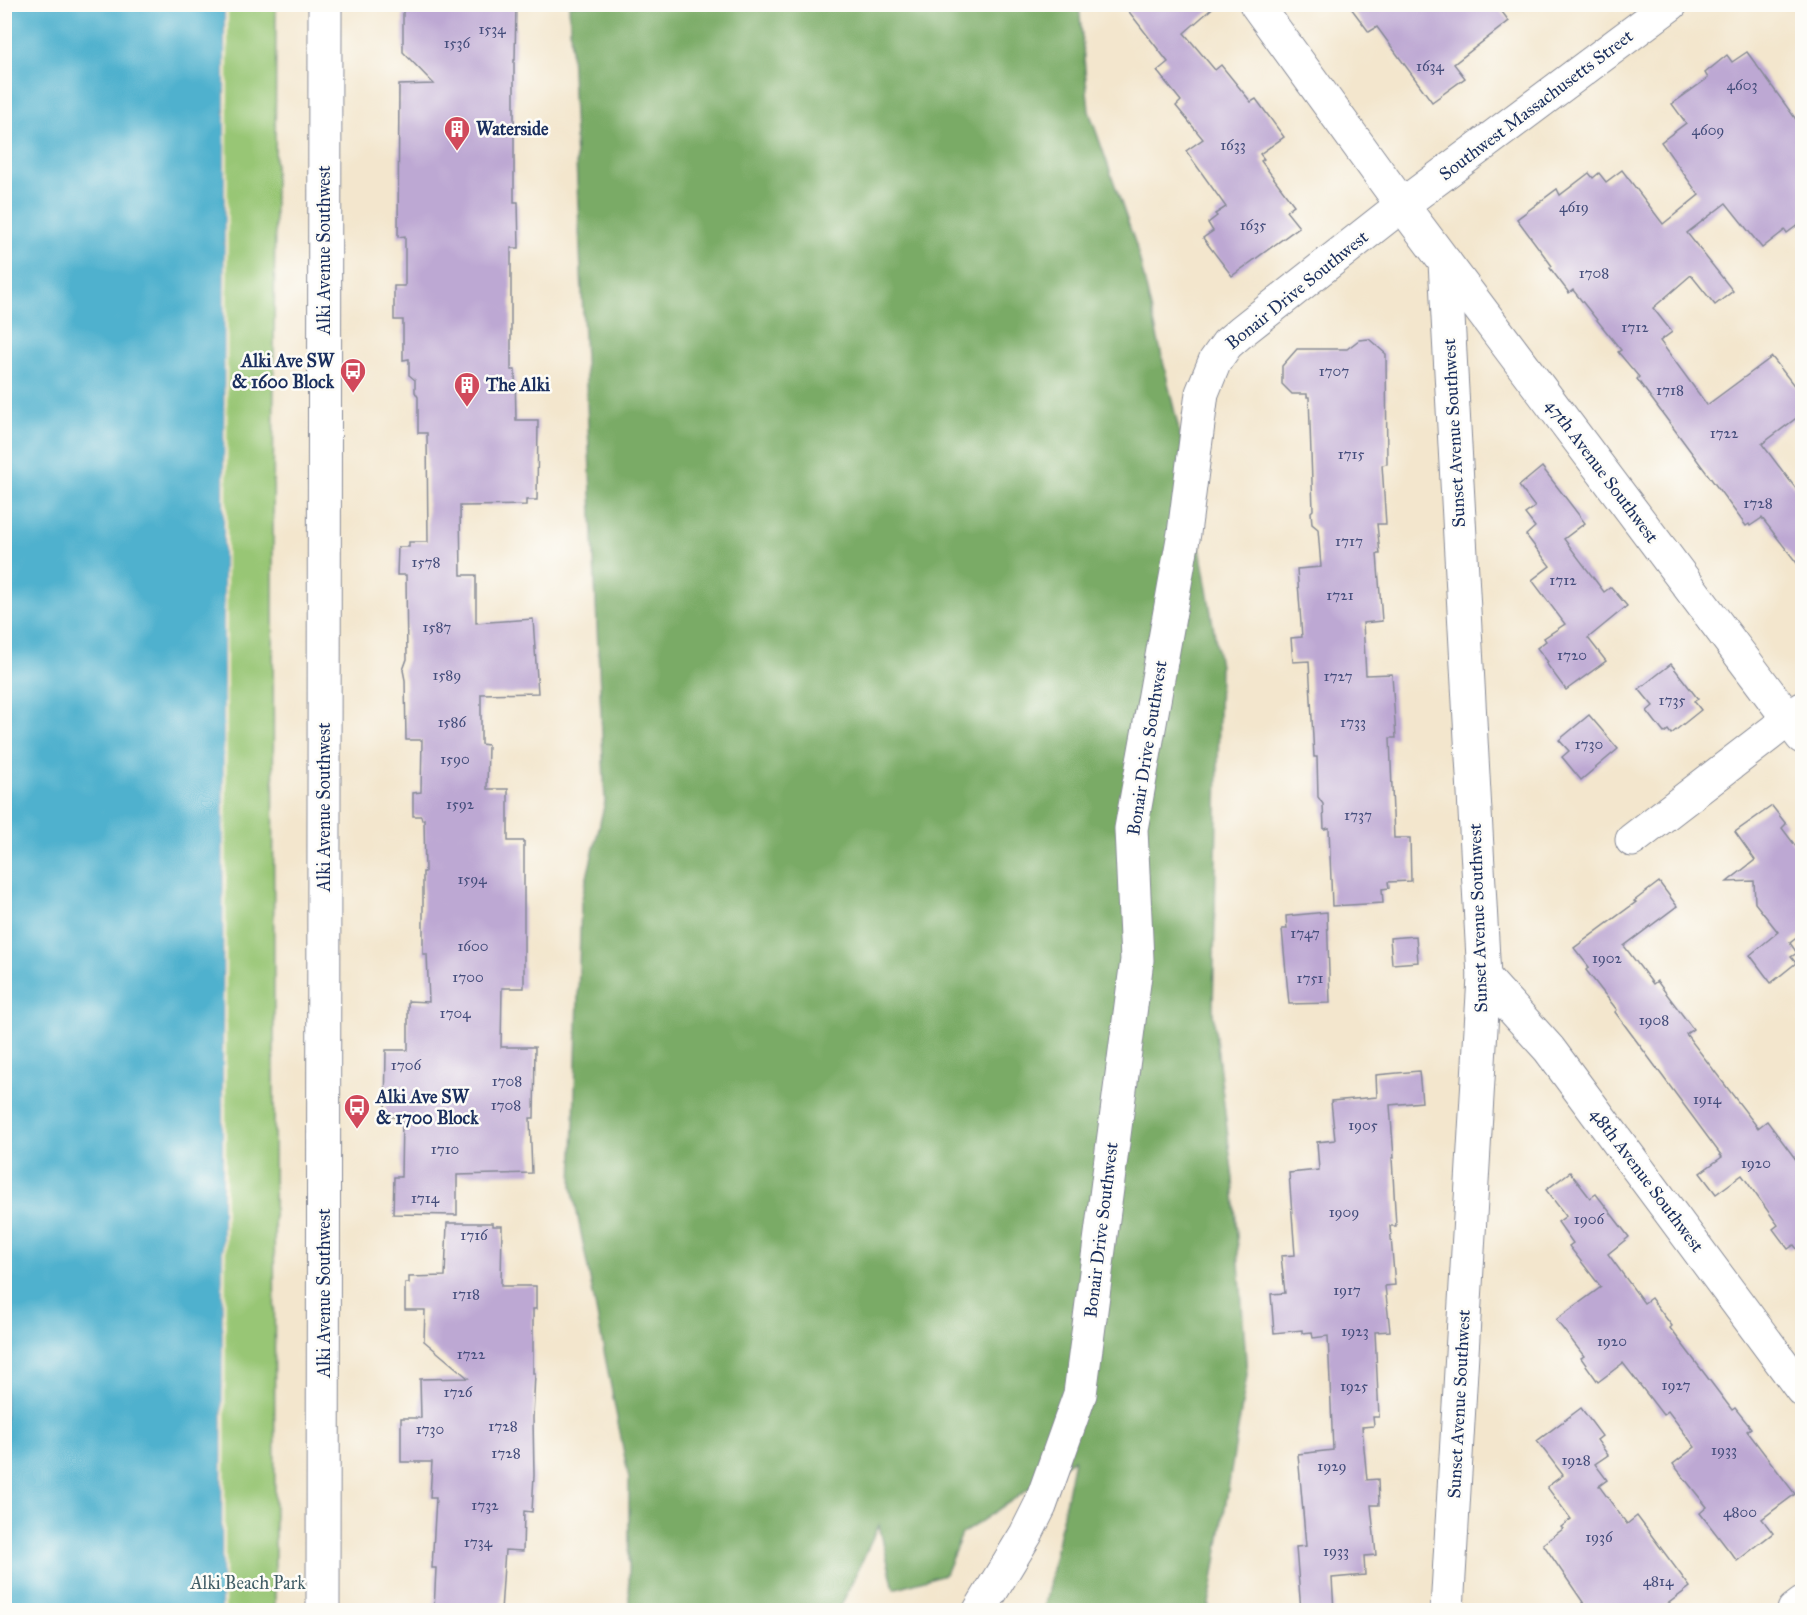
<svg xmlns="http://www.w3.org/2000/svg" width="1807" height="1615" font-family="'IM FELL Great Primer',serif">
<rect width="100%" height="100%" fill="#fdfcf7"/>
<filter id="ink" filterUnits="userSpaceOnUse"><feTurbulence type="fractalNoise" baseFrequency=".0167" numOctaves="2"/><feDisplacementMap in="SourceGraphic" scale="12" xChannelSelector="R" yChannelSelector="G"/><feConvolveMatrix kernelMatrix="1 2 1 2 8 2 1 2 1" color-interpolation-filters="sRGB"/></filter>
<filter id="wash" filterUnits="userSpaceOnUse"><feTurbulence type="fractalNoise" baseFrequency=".008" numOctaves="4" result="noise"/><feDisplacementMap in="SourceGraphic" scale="24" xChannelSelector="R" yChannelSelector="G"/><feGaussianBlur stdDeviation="1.35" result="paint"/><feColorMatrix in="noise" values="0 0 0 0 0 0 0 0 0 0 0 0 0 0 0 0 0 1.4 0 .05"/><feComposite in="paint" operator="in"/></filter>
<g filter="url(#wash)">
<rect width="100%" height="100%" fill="#f3e6cd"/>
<!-- green -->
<polygon fill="#98c674" stroke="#5a7a69" stroke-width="1.5" points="276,4 273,530 275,1610 222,1610 225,5"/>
<!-- forest -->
<polygon fill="#7aab66" stroke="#4a6d62" stroke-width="1.5" points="569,5 1079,5 1089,111 1137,248 1183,448 1220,666 1213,1013 1233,1179 1247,1375 1208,1610 1044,1610 1074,1459 962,1534 945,1574 894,1589 879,1525 839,1610 629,1610 629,1479 572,1187 581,902 605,802"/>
<!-- water -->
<polygon fill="#4fb1ce" stroke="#357096" stroke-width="1.5" points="5,4 225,5 222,1610 5,1610"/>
<!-- pier -->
<polygon fill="#f3e6cd" points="228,4 225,1610 222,1610 225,5"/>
<g id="blocks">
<!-- building -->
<g fill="#bda8d3">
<polygon points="408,4 516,4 515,60 514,60 514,202 518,202 519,248 511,248 511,370 515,370 516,420 538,420 537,500 526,500 526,505 460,506 461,575 476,575 476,623 533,619 538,693 481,694 481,744 488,745 487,789 508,789 508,841 524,841 524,988 502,988 501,1047 535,1047 534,1118 530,1118 532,1173 457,1175 457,1215 393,1214 394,1177 401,1177 402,1117 385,1117 386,1050 408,1050 408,1001 429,1002 427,954 423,954 423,872 425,872 424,819 422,820 421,816 413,816 413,793 421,792 422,740 406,740 405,680 403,670 407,659 406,575 397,575 398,547 409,547 409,542 428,542 427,433 418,433 418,397 415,392 415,380 409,375 409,359 403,360 403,320 394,320 394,286 405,286 405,236 398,237 399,85 434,84 403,52 403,8 408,8"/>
<polygon points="1123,4 1217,4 1184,33 1215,70 1221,65 1251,102 1256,99 1284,137 1260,154 1264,159 1261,161 1294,205 1286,211 1299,227 1232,276 1203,238 1213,231 1208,223 1217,216 1215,214 1226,207 1186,151 1203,139 1176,106 1181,101 1157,71 1168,62"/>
<polygon points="1348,4 1496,4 1509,21 1454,64 1465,78 1432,102 1377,27 1369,32"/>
<polygon points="1747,52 1803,129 1803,221 1787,233 1785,230 1762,248 1726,203 1687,233 1733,291 1715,305 1691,275 1653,308 1672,332 1660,341 1707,405 1772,357 1803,397 1803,413 1762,444 1803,498 1803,571 1762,518 1750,526 1749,524 1746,526 1637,379 1639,377 1618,352 1621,350 1573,290 1569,293 1550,268 1552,266 1517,219 1557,189 1560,195 1589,173 1593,178 1599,173 1606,182 1622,170 1663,224 1699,195 1661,142 1686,123 1672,104 1708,78 1705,73 1727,55 1732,62"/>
<polygon points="1369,339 1386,354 1387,464 1382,465 1386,524 1377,524 1380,554 1377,554 1382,621 1363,623 1366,675 1392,674 1396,738 1390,738 1394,838 1410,838 1411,881 1388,882 1389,888 1382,889 1383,903 1332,906 1329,828 1324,829 1323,804 1318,797 1317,757 1314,757 1309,661 1293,662 1291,638 1302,637 1297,569 1321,567 1318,529 1312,524 1311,512 1313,510 1309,397 1307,397 1307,394 1292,394 1282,384 1282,366 1297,349 1347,349 1359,340"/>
<polygon points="1542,467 1585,523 1564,539 1604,592 1611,587 1627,606 1588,638 1606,661 1566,690 1546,663 1548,662 1537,648 1546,641 1544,638 1565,624 1532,580 1550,566 1526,535 1535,527 1525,514 1535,507 1519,486"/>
<polygon points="1671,664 1698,699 1694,701 1701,710 1671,734 1668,730 1664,733 1647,711 1653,706 1639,689"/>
<polygon points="1589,715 1618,749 1581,780 1562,757 1569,751 1559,740"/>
<polygon points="1772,806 1786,824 1782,828 1803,856 1803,933 1790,943 1797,953 1791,957 1796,963 1771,983 1750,955 1778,932 1755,903 1754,881 1727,882 1755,860 1735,832"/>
<polygon points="1659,882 1677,906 1624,946 1653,984 1657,981 1693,1029 1686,1034 1758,1128 1767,1121 1803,1169 1803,1257 1794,1245 1788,1249 1773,1229 1778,1225 1742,1175 1716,1194 1700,1173 1722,1157 1720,1155 1721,1155 1615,1012 1617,1010 1586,970 1589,967 1574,948 1636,902 1634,901"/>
<polygon points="1327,912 1330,1003 1289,1004 1282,929 1287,929 1286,916"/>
<polygon points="1416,936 1418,962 1392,964 1390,938"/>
<polygon points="1419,1071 1422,1102 1390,1105 1394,1158 1392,1158 1396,1226 1390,1226 1395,1285 1385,1286 1390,1331 1375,1332 1379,1417 1373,1417 1374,1426 1362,1427 1367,1480 1378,1479 1379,1505 1371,1505 1376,1555 1364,1556 1365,1575 1332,1578 1334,1611 1301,1611 1296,1547 1306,1546 1298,1454 1333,1450 1328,1336 1313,1338 1312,1332 1302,1333 1302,1330 1274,1333 1271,1294 1285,1293 1281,1256 1295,1255 1289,1173 1319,1170 1317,1142 1335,1140 1331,1101 1377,1097 1376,1075"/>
<polygon points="1570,1172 1590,1198 1596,1194 1629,1237 1608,1254 1644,1303 1651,1298 1672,1326 1670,1328 1732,1410 1735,1408 1751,1428 1747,1431 1795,1494 1762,1519 1773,1533 1737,1561 1700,1513 1707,1507 1673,1464 1695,1447 1668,1411 1663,1415 1623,1363 1598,1382 1581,1358 1584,1356 1556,1320 1601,1287 1569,1246 1573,1243 1558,1222 1566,1216 1546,1190"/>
<polygon points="447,1223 493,1223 493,1226 502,1226 501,1286 536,1286 536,1309 533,1309 533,1373 535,1373 533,1418 534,1475 532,1512 524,1511 523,1551 505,1550 501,1611 434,1611 436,1568 432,1568 436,1498 430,1498 432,1462 401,1462 401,1418 421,1418 420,1379 468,1378 424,1341 425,1310 405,1310 405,1283 409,1283 409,1277 445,1276"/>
<polygon points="1581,1408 1602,1436 1597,1440 1608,1455 1595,1464 1607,1480 1599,1486 1627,1524 1637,1516 1690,1587 1658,1611 1589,1611 1543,1544 1563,1529 1561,1527 1571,1519 1547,1487 1563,1475 1537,1441"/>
</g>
</g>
</g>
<g filter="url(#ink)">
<use href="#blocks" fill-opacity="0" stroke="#878a96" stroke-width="1.5"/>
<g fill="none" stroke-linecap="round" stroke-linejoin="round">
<!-- minor casing -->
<g stroke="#878a96" stroke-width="35">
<g id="minor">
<polyline points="1256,4 1402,205 1802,737"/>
<polyline points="1445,262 1484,977 1447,1610"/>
<polyline points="1632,840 1802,709"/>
<polyline points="1484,977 1549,1049 1802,1390"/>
<polyline points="980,1610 1026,1534 1040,1506 1080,1394 1137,960 1131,829 1184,533 1202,393 1215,361 1227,344 1242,331 1402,205 1671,4"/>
<polyline points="1794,1610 1802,1604"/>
</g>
</g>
<!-- major casing -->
<g stroke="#878a96" stroke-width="35">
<polyline id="major" points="323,1610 325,4"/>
</g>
<!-- minor -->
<use href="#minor" stroke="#fff" stroke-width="33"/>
<!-- major -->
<use href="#major" stroke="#fff" stroke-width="33"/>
</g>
</g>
<!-- icons -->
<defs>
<g id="building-pin" transform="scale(1.35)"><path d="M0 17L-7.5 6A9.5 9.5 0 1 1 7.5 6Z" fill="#d1495b" stroke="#fdfcf7"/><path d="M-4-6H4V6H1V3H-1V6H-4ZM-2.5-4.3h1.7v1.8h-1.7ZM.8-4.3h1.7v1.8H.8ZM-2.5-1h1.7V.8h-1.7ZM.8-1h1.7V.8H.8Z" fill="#fff"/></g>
<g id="bus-pin" transform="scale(1.35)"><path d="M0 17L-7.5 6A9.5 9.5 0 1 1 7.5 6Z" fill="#d1495b" stroke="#fdfcf7"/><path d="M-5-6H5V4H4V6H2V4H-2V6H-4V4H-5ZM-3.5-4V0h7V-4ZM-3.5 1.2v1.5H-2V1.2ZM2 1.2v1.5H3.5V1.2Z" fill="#fff"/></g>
</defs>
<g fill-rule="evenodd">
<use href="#building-pin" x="457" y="129"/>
<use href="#bus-pin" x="353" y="371"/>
<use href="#building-pin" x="467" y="385"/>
<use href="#bus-pin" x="357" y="1107"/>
</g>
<g text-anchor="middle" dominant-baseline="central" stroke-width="5" stroke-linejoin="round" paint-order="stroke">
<!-- number labels -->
<g font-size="15" fill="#444d7b">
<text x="492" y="29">1534</text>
<text x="457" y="43">1536</text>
<text x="1430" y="66">1634</text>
<text x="1742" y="85">4603</text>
<text x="1708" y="130">4609</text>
<text x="1233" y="145">1633</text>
<text x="1574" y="207">4619</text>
<text x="1253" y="225">1635</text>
<text x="1594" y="273">1708</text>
<text x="1635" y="327">1712</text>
<text x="1334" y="371">1707</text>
<text x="1670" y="390">1718</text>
<text x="1724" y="433">1722</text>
<text x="1351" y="454">1715</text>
<text x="1758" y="503">1728</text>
<text x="1349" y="541">1717</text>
<text x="426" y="562">1578</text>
<text x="1563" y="580">1712</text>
<text x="1340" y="595">1721</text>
<text x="437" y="627">1587</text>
<text x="1572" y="655">1720</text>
<text x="447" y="675">1589</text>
<text x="1338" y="676">1727</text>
<text x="1672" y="700">1735</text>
<text x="452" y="722">1586</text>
<text x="1353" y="722">1733</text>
<text x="1589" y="744">1730</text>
<text x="455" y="759">1590</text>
<text x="460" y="804">1592</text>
<text x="1358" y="815">1737</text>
<text x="472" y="879">1594</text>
<text x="1305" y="933">1747</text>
<text x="473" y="946">1600</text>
<text x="1607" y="958">1902</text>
<text x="468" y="977">1700</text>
<text x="1310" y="978">1751</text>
<text x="455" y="1013">1704</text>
<text x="1654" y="1020">1908</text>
<text x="406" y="1065">1706</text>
<text x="507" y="1081">1708</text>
<text x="1707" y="1099">1914</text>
<text x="506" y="1105">1708</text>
<text x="1363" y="1125">1905</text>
<text x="445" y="1149">1710</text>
<text x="1756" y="1163">1920</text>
<text x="425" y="1198">1714</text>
<text x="1344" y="1212">1909</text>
<text x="1589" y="1219">1906</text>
<text x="474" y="1235">1716</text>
<text x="1347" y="1290">1917</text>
<text x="466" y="1294">1718</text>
<text x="1355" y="1331">1923</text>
<text x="1612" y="1341">1920</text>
<text x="471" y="1354">1722</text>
<text x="1676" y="1385">1927</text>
<text x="1354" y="1386">1925</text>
<text x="458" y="1392">1726</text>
<text x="503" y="1426">1728</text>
<text x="430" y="1429">1730</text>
<text x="1724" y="1450">1933</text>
<text x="506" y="1453">1728</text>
<text x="1576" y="1460">1928</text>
<text x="1332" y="1466">1929</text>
<text x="485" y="1505">1732</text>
<text x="1740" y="1512">4800</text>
<text x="1599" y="1537">1936</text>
<text x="478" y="1542">1734</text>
<text x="1336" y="1551">1933</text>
<text x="1658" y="1581">4814</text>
</g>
<!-- street labels -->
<g font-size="18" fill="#1b2f5e" stroke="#fdfcf7">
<text transform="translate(1536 105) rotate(-37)">Southwest Massachusetts Street</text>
<text transform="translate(324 250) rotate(-90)">Alki Avenue Southwest</text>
<text transform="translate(1297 290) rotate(-39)">Bonair Drive Southwest</text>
<text transform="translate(1454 433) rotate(-93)">Sunset Avenue Southwest</text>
<text transform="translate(1602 471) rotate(53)">47th Avenue Southwest</text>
<text transform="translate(1147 748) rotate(-81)">Bonair Drive Southwest</text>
<text transform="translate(324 807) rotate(-90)">Alki Avenue Southwest</text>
<text transform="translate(1478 918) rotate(-92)">Sunset Avenue Southwest</text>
<text transform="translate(1647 1180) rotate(53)">48th Avenue Southwest</text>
<text transform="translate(1101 1230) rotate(-83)">Bonair Drive Southwest</text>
<text transform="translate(324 1293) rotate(-90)">Alki Avenue Southwest</text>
<text transform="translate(1459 1404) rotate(-87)">Sunset Avenue Southwest</text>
</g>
<!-- poi labels -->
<g font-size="18" font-weight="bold" fill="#1b2f5e" stroke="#fdfcf7" text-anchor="start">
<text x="476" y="129">Waterside</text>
<text x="334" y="361" text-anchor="end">Alki Ave SW<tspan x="334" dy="21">&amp; 1600 Block</tspan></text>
<text x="486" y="385">The Alki</text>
<text x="376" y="1097">Alki Ave SW<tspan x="376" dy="21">&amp; 1700 Block</tspan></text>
</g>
<!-- park labels -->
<g font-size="18" fill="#405c65" stroke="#fdfcf7">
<text x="248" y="1583">Alki Beach Park</text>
</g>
</g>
<!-- margin -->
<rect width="1807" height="1615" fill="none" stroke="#fdfcf7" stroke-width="24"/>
</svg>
